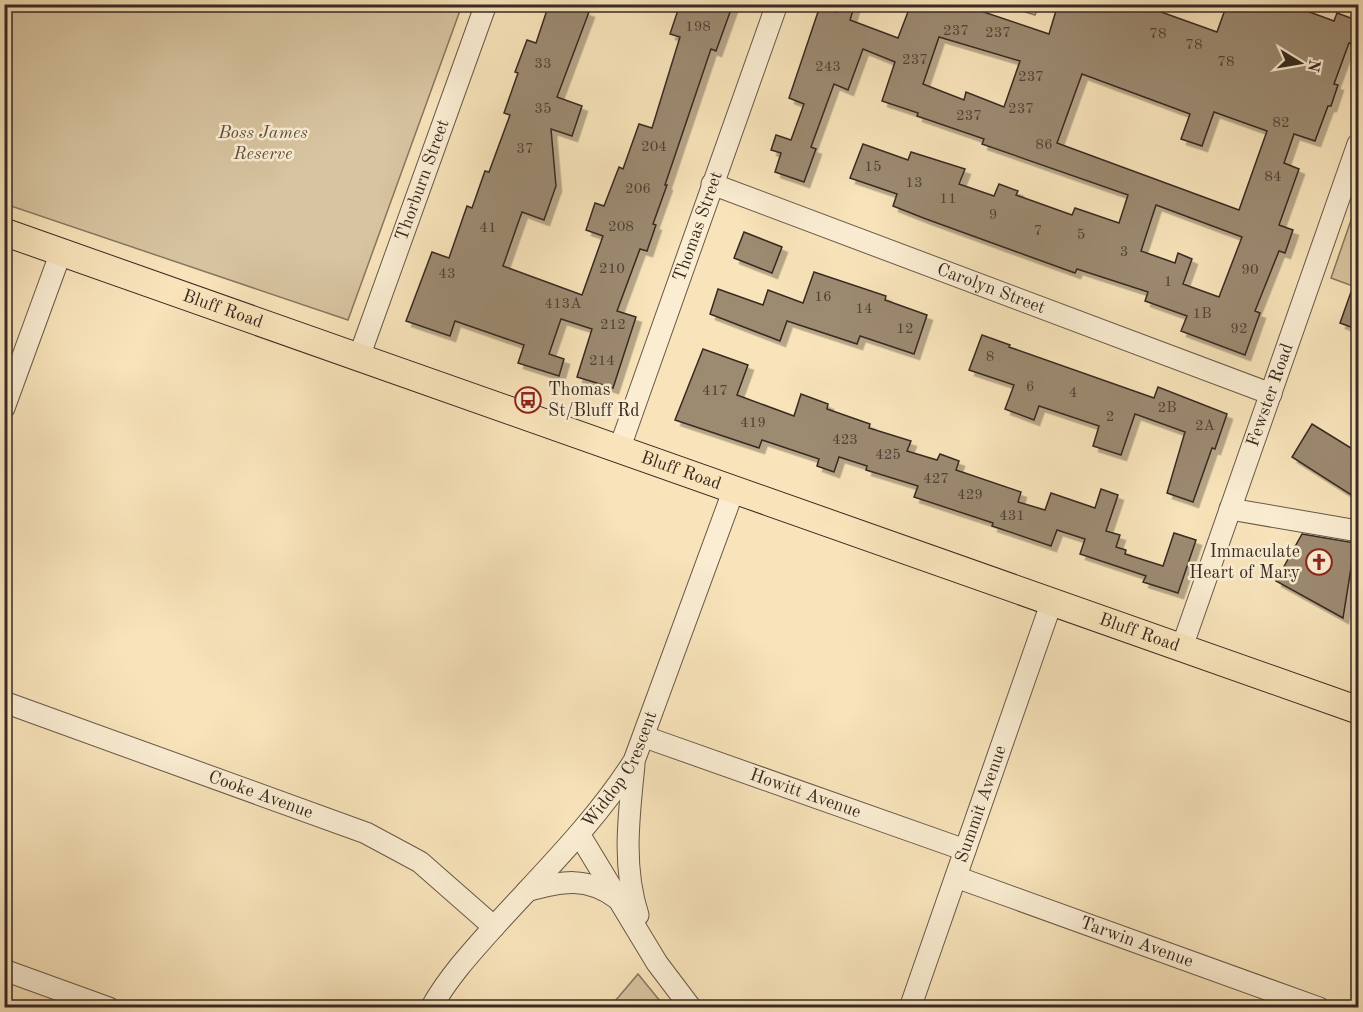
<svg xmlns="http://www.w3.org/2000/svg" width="1363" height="1012" font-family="'Old Standard TT',serif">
<defs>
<filter id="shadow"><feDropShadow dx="5.5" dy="5.5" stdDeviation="0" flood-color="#0004"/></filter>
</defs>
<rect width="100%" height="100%" fill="#f8e3ba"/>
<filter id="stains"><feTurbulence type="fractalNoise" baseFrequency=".00333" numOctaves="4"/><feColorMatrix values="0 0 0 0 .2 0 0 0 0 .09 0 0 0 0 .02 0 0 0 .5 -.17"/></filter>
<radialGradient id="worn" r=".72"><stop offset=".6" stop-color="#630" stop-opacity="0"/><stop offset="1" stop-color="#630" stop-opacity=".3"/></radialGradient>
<!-- green -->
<g fill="#d7c4a0" stroke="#887761" stroke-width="1.5">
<polygon points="4,5 462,5 348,320 5,204"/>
<polygon points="1003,5 1039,4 1039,5 1035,15"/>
<polygon points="1358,200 1358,288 1331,278"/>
<polygon points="638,974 665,1007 610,1007"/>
</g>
<!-- building -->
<g fill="#9c8a71" stroke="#382a22" stroke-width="1.5" fill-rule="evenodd" filter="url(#shadow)">
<polygon points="549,4 567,4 589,12 557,97 582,106 572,136 551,129 556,186 544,220 522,212 503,266 582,295 603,236 586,230 595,203 604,206 619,167 623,169 639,124 652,128 680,37 670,34 680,4 733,4 716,51 711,49 665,185 667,185 653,224 656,225 647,251 640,249 617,311 636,317 613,388 577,377 592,329 561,319 549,354 564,359 559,376 518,363 524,345 455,321 450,336 406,321 432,252 449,258 467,206 472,208 485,171 489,172 510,115 504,113 518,73 515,72 527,40 536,43"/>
<path d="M838,4h17l-5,16 48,18 13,-34h49l89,30 9,-30h71l20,8 1,-4 67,24 10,-28h79l-2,6 30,11 3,-8 22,8 -6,23 -4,-1 -15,41 4,1 -7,21h-3l-13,35 -21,-7 -10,29 15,6 -20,56 14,5 -8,23 -6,-2 -24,60 5,2 -15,42 -64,-24 6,-15 -42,-15 3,-9 -71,-23 -2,4 -149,-54 -33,-13 4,-12 -47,-16 13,-34 45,16 3,-8 54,17 -6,15 35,12 5,-12 19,7 -2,4 56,20 3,-7 44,15 9,-28 -146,-51 2,-5 -67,-23 1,-3 -36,-12 13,-39 -32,-13 -15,41 -14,-6 -23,63 5,2 -12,33 -29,-10 6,-19 -10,-3 5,-15 15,5 13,-36 -15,-6 31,-92 17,6zM939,37l81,24 -16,46 -38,-15 -2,8 -41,-16zM1082,74l108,40 -9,25 21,7 12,-34 53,19 -28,79 -182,-67zM1156,205l86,32 -23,60 -36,-13 9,-25 -14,-6 -3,10 -34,-12z"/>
<polygon points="744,232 782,247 772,273 734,258"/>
<polygon points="814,272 886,296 885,300 927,315 914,354 860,336 857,344 787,321 780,341 710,314 718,289 763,305 768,290 803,303"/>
<polygon points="1356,278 1359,278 1359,330 1340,323"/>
<polygon points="982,335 1010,345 1009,347 1154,398 1158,387 1227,414 1215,449 1212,448 1193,502 1167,493 1185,432 1135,414 1121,455 1093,446 1099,426 1039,406 1034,420 1005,409 1014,385 969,370"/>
<polygon points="703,349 748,365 737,395 794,416 801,394 828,404 827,409 870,424 869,428 911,441 907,451 937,460 940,454 959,461 956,470 1021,492 1018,502 1045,510 1051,493 1095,508 1101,489 1118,495 1106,531 1120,535 1116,547 1126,550 1125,554 1163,566 1174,533 1196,540 1178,593 1143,582 1146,576 1080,554 1085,539 1057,530 1051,546 992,526 993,523 914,497 918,486 866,470 867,466 839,457 834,472 817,466 819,459 762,440 759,448 675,420"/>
<polygon points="1312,424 1359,453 1359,500 1292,457"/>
<polygon points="1302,534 1355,543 1343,618 1276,581"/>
</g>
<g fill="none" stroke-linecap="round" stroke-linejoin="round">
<!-- minor casing -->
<g stroke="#685848" stroke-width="23">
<g id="minor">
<path id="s1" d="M712,184l559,210"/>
<path id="s2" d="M359,357l127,-353"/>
<polyline points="4,408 61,252"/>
<path id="s3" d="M620,447l157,-443"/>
<polyline points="1230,509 1358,531"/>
<path id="s4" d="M1182,647l176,-503"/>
<path id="s5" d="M4,702l362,131 54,29 74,65"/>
<path id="s6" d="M645,737l320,113"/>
<path d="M634,765c-5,50 -12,101 4,150"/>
<polyline points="579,834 657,963 691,1008"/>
<path id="s7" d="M956,877l363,131"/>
<path d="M527,891c35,-10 60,-15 91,8"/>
<polyline points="4,970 109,1008"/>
<path id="s8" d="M431,1008c19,-34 46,-62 71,-90 46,-50 95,-99 132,-157l100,-272"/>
<path id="s9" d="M910,1008l142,-407"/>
</g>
</g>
<!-- major casing -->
<g stroke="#382a22" stroke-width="29">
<g id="major">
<path id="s10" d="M4,232l1354,478"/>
</g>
</g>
<!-- minor -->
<use href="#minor" stroke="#faedd2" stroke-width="21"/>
<!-- major -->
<use href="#major" stroke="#f8e3ba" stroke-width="27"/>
</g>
<!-- icons -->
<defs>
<g id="bus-ring" transform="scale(1.35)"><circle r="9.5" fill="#faedd2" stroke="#8f2418" stroke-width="1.5"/><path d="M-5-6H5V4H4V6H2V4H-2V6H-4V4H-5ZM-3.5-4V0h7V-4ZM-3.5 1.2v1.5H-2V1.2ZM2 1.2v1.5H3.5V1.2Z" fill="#8f2418"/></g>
<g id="church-ring" transform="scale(1.35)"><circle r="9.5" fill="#faedd2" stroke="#8f2418" stroke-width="1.5"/><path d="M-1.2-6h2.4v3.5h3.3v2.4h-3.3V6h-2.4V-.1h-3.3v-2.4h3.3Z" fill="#8f2418"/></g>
</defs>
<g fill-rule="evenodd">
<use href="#bus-ring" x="528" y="400"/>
<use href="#church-ring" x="1319" y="562"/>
</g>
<g text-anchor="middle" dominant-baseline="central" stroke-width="5" stroke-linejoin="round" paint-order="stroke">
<!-- number labels -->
<g font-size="15" fill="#514236">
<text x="698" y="27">198</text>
<text x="956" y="31">237</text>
<text x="998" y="33">237</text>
<text x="1158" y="34">78</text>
<text x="1194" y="45">78</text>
<text x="915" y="60">237</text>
<text x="1226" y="62">78</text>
<text x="543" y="64">33</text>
<text x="828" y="67">243</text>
<text x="1031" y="77">237</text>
<text x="543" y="109">35</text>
<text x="1021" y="109">237</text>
<text x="969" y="116">237</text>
<text x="1281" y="123">82</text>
<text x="1044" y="145">86</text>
<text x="654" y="147">204</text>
<text x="525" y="149">37</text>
<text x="873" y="167">15</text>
<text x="1273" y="177">84</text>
<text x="914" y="183">13</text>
<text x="638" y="189">206</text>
<text x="948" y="199">11</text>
<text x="993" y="215">9</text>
<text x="621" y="227">208</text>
<text x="488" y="228">41</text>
<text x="1038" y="231">7</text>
<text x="1081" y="235">5</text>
<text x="1124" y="252">3</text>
<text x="612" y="269">210</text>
<text x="1250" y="270">90</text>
<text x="447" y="274">43</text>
<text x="1168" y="282">1</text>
<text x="823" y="297">16</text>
<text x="563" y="304">413A</text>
<text x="864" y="309">14</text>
<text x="1202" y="314">1B</text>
<text x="613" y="325">212</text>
<text x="905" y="329">12</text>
<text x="1239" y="329">92</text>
<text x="990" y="357">8</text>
<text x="602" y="361">214</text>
<text x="1030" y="387">6</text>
<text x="715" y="391">417</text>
<text x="1073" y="393">4</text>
<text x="1167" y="408">2B</text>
<text x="1110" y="417">2</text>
<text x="753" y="423">419</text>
<text x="1205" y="426">2A</text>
<text x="845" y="440">423</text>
<text x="888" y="455">425</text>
<text x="936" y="479">427</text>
<text x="970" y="495">429</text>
<text x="1012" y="516">431</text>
</g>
<!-- park labels -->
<g font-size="18" font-style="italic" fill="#605042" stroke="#faedd2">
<text x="263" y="133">Boss James<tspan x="263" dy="21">Reserve</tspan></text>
</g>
<!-- street labels -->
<g font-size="18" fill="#382a22" stroke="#faedd2">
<text stroke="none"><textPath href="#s2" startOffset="188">Thorburn Street</textPath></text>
<text stroke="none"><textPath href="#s3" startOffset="234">Thomas Street</textPath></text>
<text stroke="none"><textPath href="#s1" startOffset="298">Carolyn Street</textPath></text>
<text stroke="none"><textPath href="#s10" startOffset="232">Bluff Road</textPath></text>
<text stroke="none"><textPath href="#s4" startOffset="267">Fewster Road</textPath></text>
<text stroke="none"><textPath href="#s10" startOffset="718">Bluff Road</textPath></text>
<text stroke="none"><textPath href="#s10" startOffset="1204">Bluff Road</textPath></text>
<text stroke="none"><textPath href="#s8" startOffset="306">Widdop Crescent</textPath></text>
<text stroke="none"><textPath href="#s6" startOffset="170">Howitt Avenue</textPath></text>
<text stroke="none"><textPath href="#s5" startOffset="273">Cooke Avenue</textPath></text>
<text stroke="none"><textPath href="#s9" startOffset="216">Summit Avenue</textPath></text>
<text stroke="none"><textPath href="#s7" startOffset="192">Tarwin Avenue</textPath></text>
</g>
<!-- poi labels -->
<g font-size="18" fill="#382a22" stroke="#faedd2" text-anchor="start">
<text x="548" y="390">Thomas<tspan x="548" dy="21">St/Bluff Rd</tspan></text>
<text x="1300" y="552" text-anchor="end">Immaculate<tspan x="1300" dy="21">Heart of Mary</tspan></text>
</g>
</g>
<!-- margin -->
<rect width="1363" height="1012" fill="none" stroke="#f8e3ba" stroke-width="24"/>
<rect x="6" y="6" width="1351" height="1000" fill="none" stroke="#382a22" stroke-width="3"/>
<rect x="12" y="12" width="1339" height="988" fill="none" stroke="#382a22" stroke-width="1.5"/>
<!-- north arrow -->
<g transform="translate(1300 63) rotate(101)" stroke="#faedd2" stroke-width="4.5" paint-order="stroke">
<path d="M0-4.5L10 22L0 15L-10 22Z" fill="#382a22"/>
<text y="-9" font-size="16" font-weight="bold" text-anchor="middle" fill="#382a22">N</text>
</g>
<rect width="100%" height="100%" filter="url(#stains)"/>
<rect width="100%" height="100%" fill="url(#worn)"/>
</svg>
